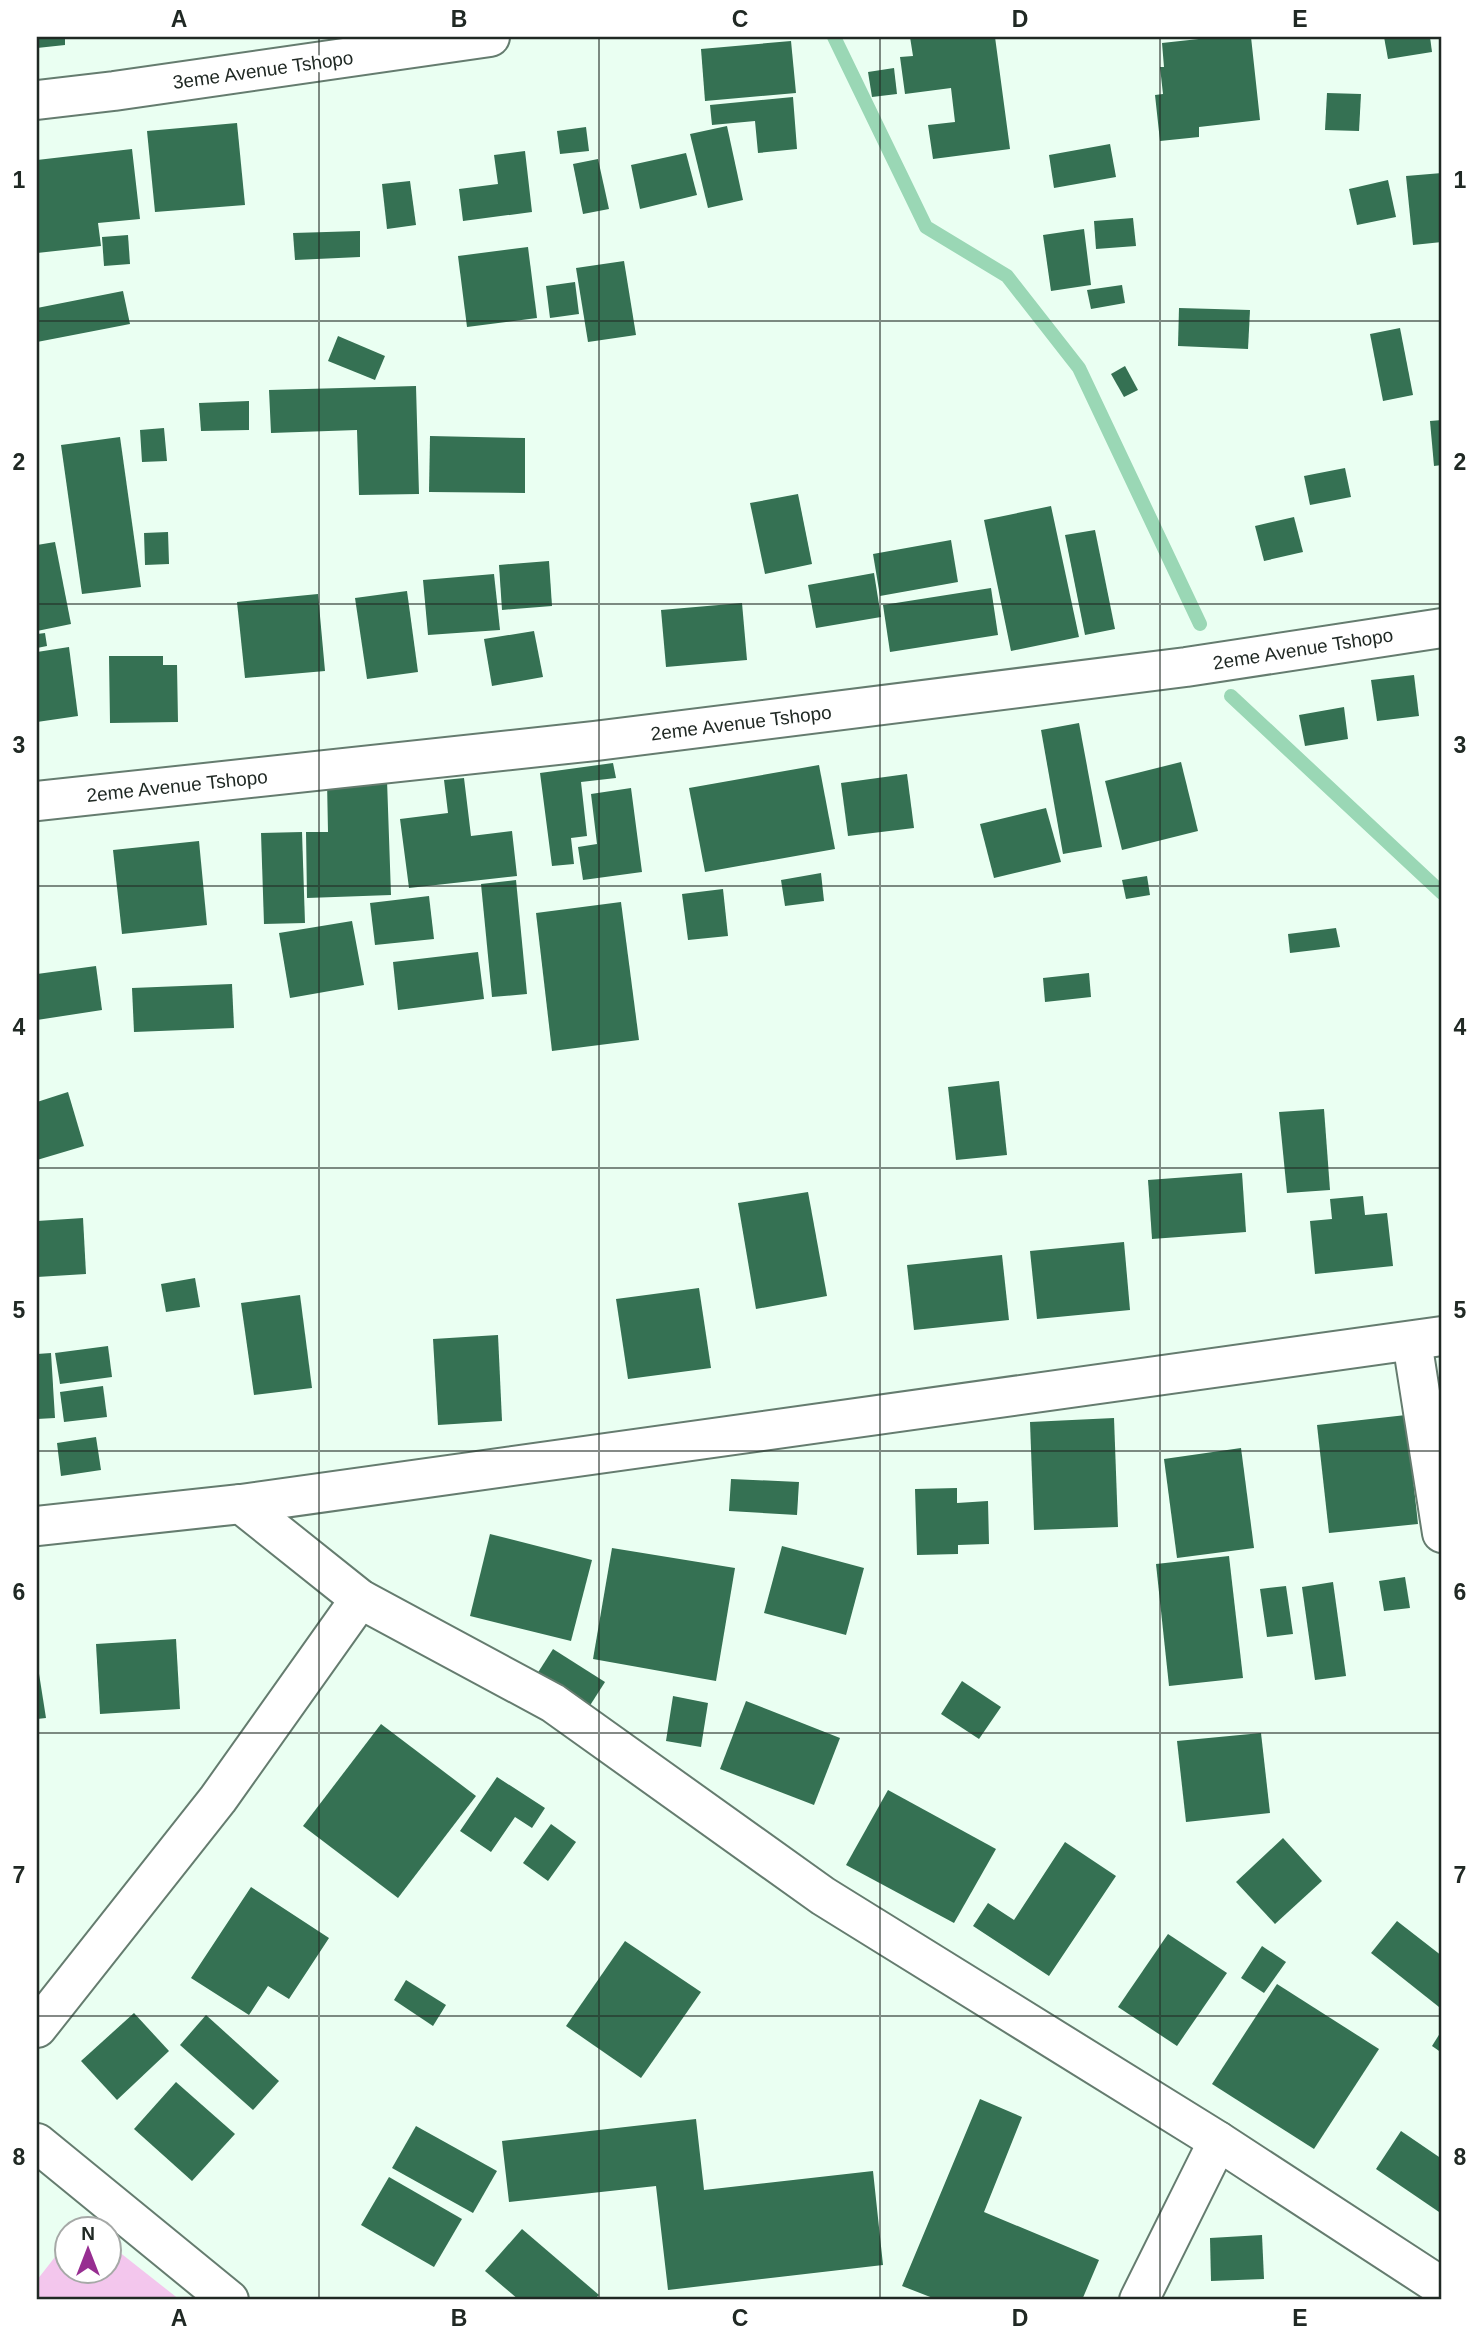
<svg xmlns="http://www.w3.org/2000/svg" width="1479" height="2337" font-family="Arial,sans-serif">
<rect width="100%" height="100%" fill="#eafff2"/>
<!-- grass -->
<polygon fill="#f3c6ed" points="66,2243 66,2270 108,2270 109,2244 180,2300 37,2300 37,2280"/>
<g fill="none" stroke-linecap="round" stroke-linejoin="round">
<!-- stream -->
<g stroke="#9ad7b5" stroke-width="14">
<polyline points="834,37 926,227 1007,276 1079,368 1200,624"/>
<polyline points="1231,696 1442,893"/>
</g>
</g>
<!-- building -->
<g fill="#357153">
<polygon points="37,37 65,37 65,45 37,48"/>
<polygon points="910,37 995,37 1010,149 933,159 928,125 955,122 951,88 905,94 900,57 913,56"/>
<polygon points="1217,37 1251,37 1260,120 1199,127 1199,137 1160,141 1155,95 1163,94 1160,67 1164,67 1162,43"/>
<polygon points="1384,37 1430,37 1432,52 1388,59"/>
<polygon points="791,41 796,93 705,101 701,49"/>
<polygon points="894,68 897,94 872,97 868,72"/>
<polygon points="1327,93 1361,94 1359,131 1325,130"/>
<polygon points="793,97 797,149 758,153 755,121 712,125 710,105"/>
<polygon points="237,123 245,205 155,212 147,131"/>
<polygon points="727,126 743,200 708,208 690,134"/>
<polygon points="586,127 589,151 560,154 557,131"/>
<polygon points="1110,144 1116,177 1054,188 1049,155"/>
<polygon points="132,149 140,219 98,223 101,246 37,253 37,160"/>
<polygon points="525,151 532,212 463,221 459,189 498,184 494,155"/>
<polygon points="686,153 697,195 640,209 631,165"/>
<polygon points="598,159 609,209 583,214 573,164"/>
<polygon points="1442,173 1442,242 1413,245 1406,176"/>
<polygon points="1388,180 1396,217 1357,225 1349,189"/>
<polygon points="410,181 416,225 387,229 382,184"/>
<polygon points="1133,218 1136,246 1096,249 1094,221"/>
<polygon points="1084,229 1091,285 1051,291 1043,235"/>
<polygon points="360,231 360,257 295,260 293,233"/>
<polygon points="128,235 130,264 104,266 102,237"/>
<polygon points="528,247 537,318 467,327 458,256"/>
<polygon points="624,261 636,335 588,342 576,268"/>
<polygon points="575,282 579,314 550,318 546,286"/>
<polygon points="1122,285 1125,303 1091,309 1087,290"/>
<polygon points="123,291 130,324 37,342 37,308"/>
<polygon points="1179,308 1250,310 1248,349 1178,346"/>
<polygon points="1400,328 1413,395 1383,401 1370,334"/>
<polygon points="338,336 385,356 375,380 328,361"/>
<polygon points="1125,366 1138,390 1124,397 1111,374"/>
<polygon points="416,386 419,494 359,495 357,430 271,433 269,390"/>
<polygon points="249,401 249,430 201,431 199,403"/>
<polygon points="1442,420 1442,465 1434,466 1430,421"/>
<polygon points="164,428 167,461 142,462 140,430"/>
<polygon points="430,436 525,438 525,493 429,492"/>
<polygon points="120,437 141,587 82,594 61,445"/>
<polygon points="1345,468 1351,497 1310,505 1304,476"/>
<polygon points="798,494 812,564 765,574 750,503"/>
<polygon points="1051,506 1079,637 1011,651 984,520"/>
<polygon points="1294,517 1303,552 1264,561 1255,526"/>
<polygon points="1095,530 1115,629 1085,635 1065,535"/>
<polygon points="168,532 169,564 145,565 144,533"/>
<polygon points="951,540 958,582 880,596 873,554"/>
<polygon points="55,542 71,624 37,631 37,545"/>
<polygon points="549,561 552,606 502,610 499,565"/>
<polygon points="874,573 881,617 816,628 808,585"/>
<polygon points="494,574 500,630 428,635 423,580"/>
<polygon points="991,588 998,635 890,652 883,605"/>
<polygon points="407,591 418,672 367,679 355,598"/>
<polygon points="318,594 325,671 245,678 237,602"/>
<polygon points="742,603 747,660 666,667 661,610"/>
<polygon points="534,631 543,677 492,686 484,639"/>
<polygon points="45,633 47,646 37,648 37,634"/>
<polygon points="69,647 78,716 37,722 37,652"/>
<polygon points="109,656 163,656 163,665 177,665 178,722 110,723"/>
<polygon points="1414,675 1419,716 1377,721 1371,680"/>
<polygon points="1344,707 1348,739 1305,746 1299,715"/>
<polygon points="1079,723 1102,847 1063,854 1041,730"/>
<polygon points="1181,762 1198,831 1122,850 1105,781"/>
<polygon points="613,763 616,778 581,782 587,836 571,838 574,864 552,866 540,773"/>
<polygon points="819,765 835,849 705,872 689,788"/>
<polygon points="907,774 914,828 848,836 841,783"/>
<polygon points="464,778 471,836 512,831 517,876 409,888 400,819 448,813 444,780"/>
<polygon points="387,780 391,895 307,898 306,832 328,832 327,781"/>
<polygon points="631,788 642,872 583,880 578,847 597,844 591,794"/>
<polygon points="1046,808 1061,862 994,878 980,824"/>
<polygon points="302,832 305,923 264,924 261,833"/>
<polygon points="199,841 207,925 122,934 113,850"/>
<polygon points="821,873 824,901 785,906 781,880"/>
<polygon points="1147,876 1150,895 1126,899 1122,880"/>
<polygon points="516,880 527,994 492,997 481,884"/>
<polygon points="723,889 728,936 688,940 682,894"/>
<polygon points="429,896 434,939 375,945 370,903"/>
<polygon points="621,902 639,1040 552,1051 536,913"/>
<polygon points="352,921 364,985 290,998 279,933"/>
<polygon points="1336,928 1340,947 1290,953 1288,934"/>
<polygon points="478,952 484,999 398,1010 393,962"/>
<polygon points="96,966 102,1010 37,1020 37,974"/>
<polygon points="1089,973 1091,997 1045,1002 1043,978"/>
<polygon points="232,984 234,1028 134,1032 132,988"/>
<polygon points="999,1081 1007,1155 956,1160 948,1087"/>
<polygon points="68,1092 84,1146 37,1160 37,1102"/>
<polygon points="1324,1109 1330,1190 1287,1193 1279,1112"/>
<polygon points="1242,1173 1246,1232 1152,1239 1148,1180"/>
<polygon points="808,1192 827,1296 756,1309 738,1203"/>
<polygon points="1363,1196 1365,1215 1387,1213 1393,1266 1315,1274 1310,1221 1332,1219 1330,1199"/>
<polygon points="83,1218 86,1274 37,1277 37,1221"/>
<polygon points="1124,1242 1130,1310 1037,1319 1030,1251"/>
<polygon points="1002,1255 1009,1320 914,1330 907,1265"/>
<polygon points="195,1278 200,1307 166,1312 161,1284"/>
<polygon points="699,1288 711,1368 628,1379 616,1299"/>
<polygon points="300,1295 312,1388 254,1395 241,1303"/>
<polygon points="498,1335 502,1421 438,1425 433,1339"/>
<polygon points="108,1346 112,1377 60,1384 55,1353"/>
<polygon points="51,1353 55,1418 37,1419 37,1354"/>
<polygon points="103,1386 107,1417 64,1422 60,1392"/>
<polygon points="1406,1415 1418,1524 1329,1533 1317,1425"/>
<polygon points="1114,1418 1118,1527 1034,1530 1030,1422"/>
<polygon points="96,1437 101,1470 61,1476 57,1443"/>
<polygon points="1241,1448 1254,1548 1177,1558 1164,1459"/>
<polygon points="731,1479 799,1482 797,1515 729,1511"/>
<polygon points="957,1488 957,1503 988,1501 989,1544 958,1545 958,1554 917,1555 915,1489"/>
<polygon points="490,1534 592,1560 571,1641 470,1616"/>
<polygon points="782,1546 864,1568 846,1635 764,1613"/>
<polygon points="612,1548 735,1568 716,1681 593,1659"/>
<polygon points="1229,1556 1243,1678 1169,1686 1156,1564"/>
<polygon points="1405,1577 1410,1608 1384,1611 1379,1581"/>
<polygon points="1333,1582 1346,1676 1315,1680 1302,1587"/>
<polygon points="1286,1586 1293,1634 1267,1637 1260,1589"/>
<polygon points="176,1639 180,1709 100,1714 96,1644"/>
<polygon points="553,1649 605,1682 589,1707 537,1674"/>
<polygon points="37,1661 46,1718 37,1719"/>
<polygon points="962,1681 1001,1707 979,1739 941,1714"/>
<polygon points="673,1696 708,1703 701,1747 666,1741"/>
<polygon points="746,1701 840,1738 814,1805 720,1769"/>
<polygon points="381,1724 476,1796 398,1898 303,1826"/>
<polygon points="1261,1733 1270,1813 1186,1822 1177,1741"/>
<polygon points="497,1777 545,1808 532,1828 515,1817 491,1852 460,1831"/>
<polygon points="888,1790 996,1849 954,1923 846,1865"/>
<polygon points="551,1824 576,1842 548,1881 523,1863"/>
<polygon points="1283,1838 1322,1881 1275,1924 1236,1882"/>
<polygon points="1065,1842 1116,1876 1049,1976 973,1926 988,1903 1014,1920"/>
<polygon points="251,1887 329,1938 289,1999 268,1986 249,2015 191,1978"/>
<polygon points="1397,1921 1442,1956 1442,2002 1439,2007 1371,1953"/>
<polygon points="1168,1934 1227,1973 1177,2046 1118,2007"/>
<polygon points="625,1941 701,1992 641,2078 566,2026"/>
<polygon points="1262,1946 1286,1962 1264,1993 1241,1978"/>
<polygon points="406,1980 446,2005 433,2026 394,2000"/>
<polygon points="1277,1984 1379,2049 1314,2149 1212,2084"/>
<polygon points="134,2013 169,2051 117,2100 81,2061"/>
<polygon points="206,2015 279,2081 253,2110 180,2045"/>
<polygon points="1442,2030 1442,2053 1432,2046"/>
<polygon points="176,2082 235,2134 192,2181 134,2129"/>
<polygon points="980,2099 1022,2117 984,2212 1099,2260 1082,2300 938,2300 902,2286"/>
<polygon points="696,2119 704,2190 873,2171 883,2265 668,2290 656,2186 509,2202 502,2141"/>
<polygon points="416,2126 497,2171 473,2213 392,2168"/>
<polygon points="1401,2131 1442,2159 1442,2214 1376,2169"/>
<polygon points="389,2177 462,2219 434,2267 361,2225"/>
<polygon points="522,2229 599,2295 594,2300 519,2300 485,2271"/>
<polygon points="1262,2235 1264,2279 1211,2281 1210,2238"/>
</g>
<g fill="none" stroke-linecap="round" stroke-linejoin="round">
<!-- minor casing -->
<g stroke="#657c6f" stroke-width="42">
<g id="minor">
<polyline points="37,100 114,91 490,37"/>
<polyline points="37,801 595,741 1186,667 1442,628"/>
<polyline points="1412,1341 1442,1533"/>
<polyline points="241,1504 360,1599 553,1703 823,1896 1218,2141 1442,2287"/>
<polyline points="37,1526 241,1504 1442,1336"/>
<polyline points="37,2028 218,1799 360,1599"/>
<polyline points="37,2143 229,2300"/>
<polyline points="1139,2300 1218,2141"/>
</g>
</g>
<!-- minor -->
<use href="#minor" stroke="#fff" stroke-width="38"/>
</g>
<!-- grid -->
<path fill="none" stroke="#202924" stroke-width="2" stroke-opacity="0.55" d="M319,37v2263M599,37v2263M880,37v2263M1160,37v2263M37,321h1405M37,604h1405M37,886h1405M37,1168h1405M37,1451h1405M37,1733h1405M37,2016h1405"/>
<g text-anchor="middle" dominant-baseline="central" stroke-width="7" stroke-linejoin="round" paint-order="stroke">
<!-- street labels -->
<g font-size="19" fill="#202924" stroke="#fff">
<text transform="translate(263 70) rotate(-8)">3eme Avenue Tshopo</text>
<text transform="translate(1303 649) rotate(-9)">2eme Avenue Tshopo</text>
<text transform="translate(741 723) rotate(-7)">2eme Avenue Tshopo</text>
<text transform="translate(177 786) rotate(-6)">2eme Avenue Tshopo</text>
</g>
</g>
<!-- border -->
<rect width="1479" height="2337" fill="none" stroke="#ffffff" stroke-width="77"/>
<!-- north arrow -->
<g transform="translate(88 2250)"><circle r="33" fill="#ffffff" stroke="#a6a9a7" stroke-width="2"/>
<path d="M0-5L12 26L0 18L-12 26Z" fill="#972e91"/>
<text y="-10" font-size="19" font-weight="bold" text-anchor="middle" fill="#202924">N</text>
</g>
<rect x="38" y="38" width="1402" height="2260" fill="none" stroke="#202924" stroke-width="2.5"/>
<g font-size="23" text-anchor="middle" font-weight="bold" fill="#202924">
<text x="179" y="27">A</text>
<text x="459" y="27">B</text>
<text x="740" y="27">C</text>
<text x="1020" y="27">D</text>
<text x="1300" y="27">E</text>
<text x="19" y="188">1</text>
<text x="1460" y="188">1</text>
<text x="19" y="470">2</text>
<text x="1460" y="470">2</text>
<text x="19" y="753">3</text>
<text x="1460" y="753">3</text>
<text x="19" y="1035">4</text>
<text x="1460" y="1035">4</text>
<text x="19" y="1318">5</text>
<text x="1460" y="1318">5</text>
<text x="19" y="1600">6</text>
<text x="1460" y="1600">6</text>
<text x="19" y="1883">7</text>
<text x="1460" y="1883">7</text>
<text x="19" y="2165">8</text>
<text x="1460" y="2165">8</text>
<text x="179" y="2326">A</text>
<text x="459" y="2326">B</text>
<text x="740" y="2326">C</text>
<text x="1020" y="2326">D</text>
<text x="1300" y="2326">E</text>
</g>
</svg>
